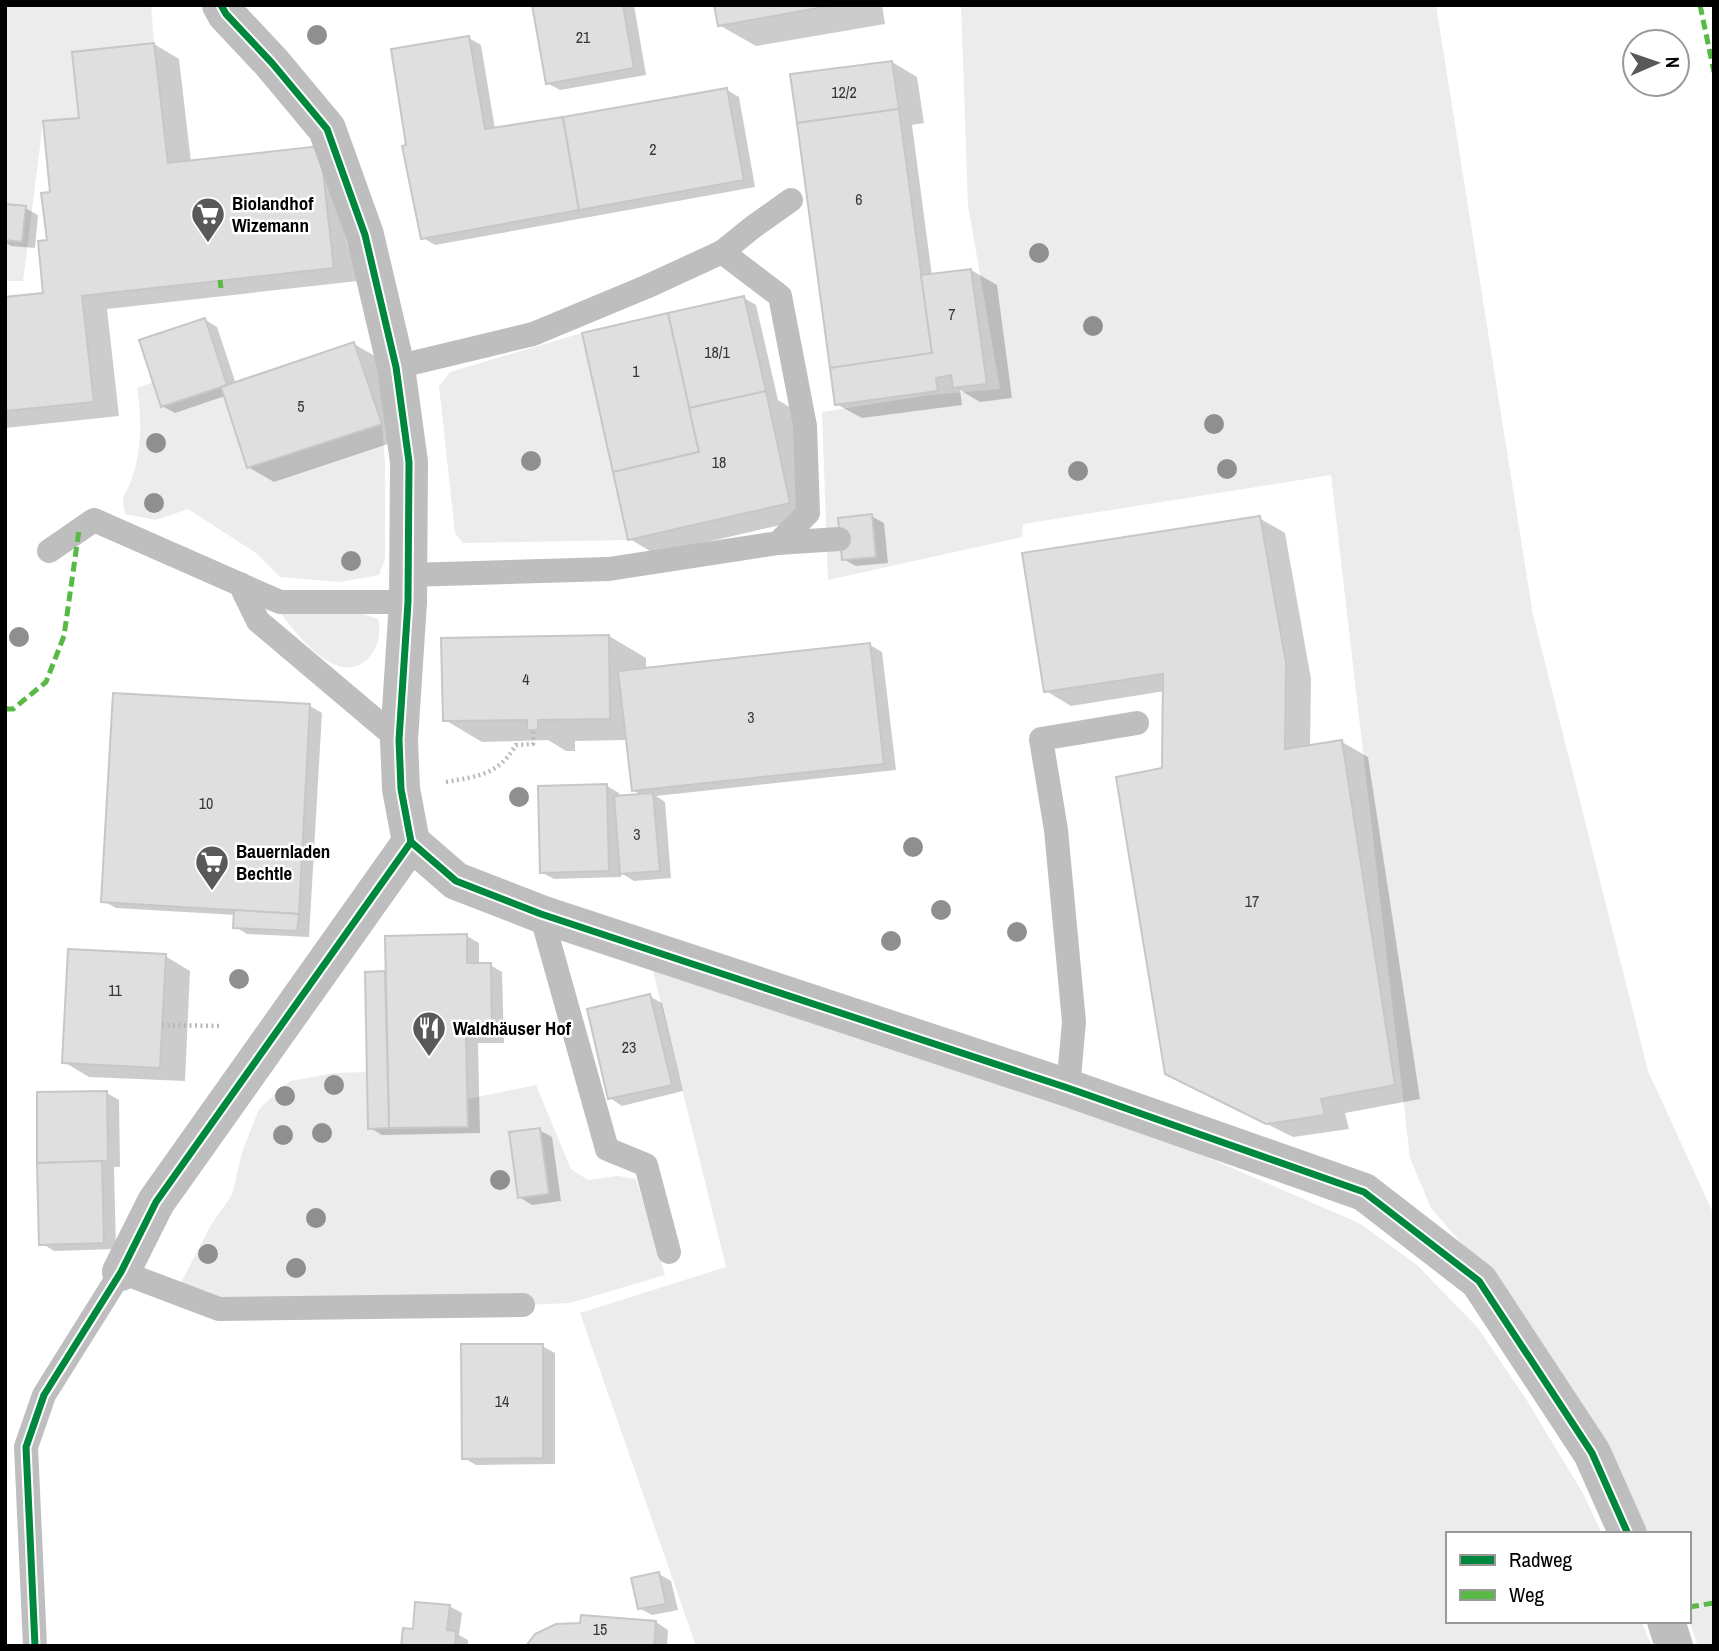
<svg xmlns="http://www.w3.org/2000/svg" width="1719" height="1651" font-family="'Archivo Narrow',sans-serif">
<rect width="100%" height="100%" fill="#fff"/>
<!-- green -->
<g fill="#ececec">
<polygon points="5,5 151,5 154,43 72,52 79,118 43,122 23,281 5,281"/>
<polygon points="961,5 1436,5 1533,615 1648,1071 1714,1215 1714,1646 1698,1646 1689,1621 1689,1534 1648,1534 1622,1477 1482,1267 1431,1208 1410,1158 1331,475 1023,524 1022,537 828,580 822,412 930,395 1000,389 968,206"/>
<polygon points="582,333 628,540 463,543 455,533 439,386 450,372"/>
<path d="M153,382l8,25 60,-20 26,81 135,-44 3,39v96l-6,16 -40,7 -59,-5 -24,-24 -68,-44 -32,11 -31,-6c-5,-22 1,-17 7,-36 10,-27 10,-63 5,-90z"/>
<path d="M279,611l78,1 21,7c3,13 1,25 -7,36 -30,38 -74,-20 -92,-44z"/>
<polygon points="652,967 1163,1138 1359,1223 1417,1265 1478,1328 1526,1399 1584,1495 1602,1534 1448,1534 1448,1621 1641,1621 1652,1646 696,1646 580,1313 726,1267"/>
<polygon points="367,1072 369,1129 468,1127 467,1099 536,1085 571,1169 588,1180 618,1176 636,1179 665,1275 570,1303 523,1305 343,1309 176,1292 211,1225 232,1195 242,1152 259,1109 290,1081 334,1073"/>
</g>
<!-- shadow -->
<g fill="#0003">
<polygon points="534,5 634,5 646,75 560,90 547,83"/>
<polygon points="716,5 882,5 885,24 756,46 719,25"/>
<polygon points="469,38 481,45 495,129 727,90 739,97 755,187 435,245 423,238 408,147"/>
<polygon points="154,44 179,59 191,162 320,148 358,281 107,309 119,416 5,428 5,299 45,294 52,193 80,119"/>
<polygon points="892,62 917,77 924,123 912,125 932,276 971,270 997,285 1012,398 980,402 960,390 962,405 862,418 836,404"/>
<polygon points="5,206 25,208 38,215 35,248 11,246 5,242"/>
<polygon points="744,298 756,305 778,400 791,408 815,517 655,554 630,539"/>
<polygon points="204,319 217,327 236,384 354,344 380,359 406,438 274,482 248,467 225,396 175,413 162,406"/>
<polygon points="871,516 884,523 888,563 856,566 843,559"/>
<polygon points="1259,518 1285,533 1311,679 1310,747 1342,742 1368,757 1420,1099 1345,1113 1349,1129 1293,1137 1166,1073 1165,691 1071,706 1046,691"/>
<polygon points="609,636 646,658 646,670 870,645 882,652 896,770 656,796 665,802 671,878 634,881 621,873 621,877 554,879 541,872 607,786 619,793 619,798 642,796 633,790 628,740 575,741 575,751 566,751 548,740 482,742 445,720"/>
<polygon points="310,706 322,713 309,937 247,934 235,927 236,915 116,908 103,901"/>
<polygon points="467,936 479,943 479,965 490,965 502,972 504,1043 478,1043 480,1133 382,1135 370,1128 366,974 387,973"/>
<polygon points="165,956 190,971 185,1081 89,1077 64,1062"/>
<polygon points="649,996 662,1003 683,1091 622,1106 610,1098"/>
<polygon points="107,1093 119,1100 120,1167 114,1167 116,1249 54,1251 41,1243"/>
<polygon points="539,1130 552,1137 561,1201 532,1205 519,1197"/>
<polygon points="542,1346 555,1353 555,1464 476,1465 464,1458"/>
<polygon points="659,1574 671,1581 678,1610 652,1615 639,1608"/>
<polygon points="449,1606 462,1613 459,1635 468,1640 468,1646 403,1646 414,1631"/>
<polygon points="656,1622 668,1630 667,1646 528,1646 582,1625"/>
</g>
<!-- building -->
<g fill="#dfdfdf" stroke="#c7c7c7" stroke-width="2">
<polygon points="532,5 623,5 634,68 546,84"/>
<polygon points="714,5 835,5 718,26"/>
<polygon points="469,36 485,129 563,117 579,210 421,239 402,146 406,145 391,49"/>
<polygon points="154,43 168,163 320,146 334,268 82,296 94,402 5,411 5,297 43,293 38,241 47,240 41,193 50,192 43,121 79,118 72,52"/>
<polygon points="892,61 899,109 797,123 790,74"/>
<polygon points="727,88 744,180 579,210 563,117"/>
<polygon points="899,109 932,353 830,368 797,123"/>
<polygon points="5,204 26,206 22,242 5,240"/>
<polygon points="971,269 987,384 953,388 951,375 936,378 938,391 835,405 830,368 932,353 921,275"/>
<polygon points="744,296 766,391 689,408 668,313"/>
<polygon points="668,313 699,452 613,472 582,333"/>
<polygon points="205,318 227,385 161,407 139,340"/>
<polygon points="354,342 382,424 247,468 221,387"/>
<polygon points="766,391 790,503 628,540 613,472 699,452 689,408"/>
<polygon points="872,514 876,557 842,560 838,518"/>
<polygon points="1260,516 1286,663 1285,749 1342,740 1395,1085 1321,1099 1325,1115 1266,1124 1165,1074 1116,777 1162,768 1163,674 1044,692 1022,553"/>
<polygon points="609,635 610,719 538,720 538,730 527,730 527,720 443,721 441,638"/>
<polygon points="870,643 884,764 632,791 618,671"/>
<polygon points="113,693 310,704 299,914 101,902"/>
<polygon points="607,784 609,871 540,873 538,786"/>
<polygon points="653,793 660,871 620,874 614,796"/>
<polygon points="234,910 299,914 297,931 233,928"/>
<polygon points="467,934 467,963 491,963 492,1036 466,1037 468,1127 389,1128 385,936"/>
<polygon points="68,949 166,954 160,1068 62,1063"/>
<polygon points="385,971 389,1128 368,1129 365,972"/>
<polygon points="650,994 672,1085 608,1099 587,1009"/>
<polygon points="107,1091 108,1161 37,1163 37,1092"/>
<polygon points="540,1128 549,1194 518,1198 509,1132"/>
<polygon points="102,1161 104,1243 39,1245 37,1163"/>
<polygon points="461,1344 543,1344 543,1458 462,1459"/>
<polygon points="659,1572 666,1604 638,1609 631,1578"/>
<polygon points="415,1602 450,1605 447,1630 456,1631 455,1646 401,1646 403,1628 413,1629"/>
<polygon points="581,1615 656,1621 654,1646 526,1646 535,1634 556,1624 580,1623"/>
</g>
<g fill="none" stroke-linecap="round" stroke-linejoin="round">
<!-- path -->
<g stroke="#b9b9b9" stroke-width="4.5" stroke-dasharray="2 3.5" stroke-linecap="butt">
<path d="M446,782c33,-6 52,-7 70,-37l17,-1v-14"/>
<polyline points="162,1025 220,1026"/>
</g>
<!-- service -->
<g stroke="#bebebe" stroke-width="24">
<polyline points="722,252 753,227 791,200"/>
<polyline points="396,367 533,334 646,287 722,252 780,296 805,426 808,513 778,543 609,569 408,575"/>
<polyline points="778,543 839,539"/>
<polyline points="49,551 94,520 280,602 408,602"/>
<polyline points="240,584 258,621 399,740"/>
<polyline points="541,914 607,1149 646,1165 669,1252"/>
<polyline points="1068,1088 1074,1022 1056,830 1041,739 1137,723"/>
<polyline points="35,1646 26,1447 44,1395 121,1272 219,1309 523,1305"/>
</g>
<!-- minor -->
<g stroke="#bebebe" stroke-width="38">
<polyline points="221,5 226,14 272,63 327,129 365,235 396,367 409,462 408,602 399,740 401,789 411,842 456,881 541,914 1068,1088 1364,1192 1479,1281 1592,1453 1628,1534"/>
<polyline points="121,1272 156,1202 411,842"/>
<polyline points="1666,1621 1674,1646"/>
</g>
<!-- quiet -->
<g stroke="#58b947" stroke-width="5" stroke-dasharray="10 5" stroke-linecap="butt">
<polyline points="1700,5 1714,72"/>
<polyline points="220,280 221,288"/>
<polyline points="5,709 13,709 46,682 64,636 79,530"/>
<polyline points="1689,1607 1714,1603"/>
</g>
<!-- cycleway casing -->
<g stroke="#fff" stroke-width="11">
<g id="cycleway">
<polyline points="221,5 226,14 272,63 327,129 365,235 396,367 409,462 408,602 399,740 401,789 411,842 456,881 541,914 1068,1088 1364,1192 1479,1281 1592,1453 1628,1534"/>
<polyline points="35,1646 26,1447 44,1395 121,1272 156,1202 411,842"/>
</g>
</g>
<!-- cycleway -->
<use href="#cycleway" stroke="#00873e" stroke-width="7"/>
</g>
<!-- trees -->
<g fill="#8f8f8f">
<circle cx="317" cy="35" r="10"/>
<circle cx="1039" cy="253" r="10"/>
<circle cx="1093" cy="326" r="10"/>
<circle cx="1214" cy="424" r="10"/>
<circle cx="156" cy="443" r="10"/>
<circle cx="531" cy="461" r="10"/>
<circle cx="1227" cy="469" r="10"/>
<circle cx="1078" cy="471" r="10"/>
<circle cx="154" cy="503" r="10"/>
<circle cx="351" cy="561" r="10"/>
<circle cx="19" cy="637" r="10"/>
<circle cx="519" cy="797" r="10"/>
<circle cx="913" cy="847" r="10"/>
<circle cx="941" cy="910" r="10"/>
<circle cx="1017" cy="932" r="10"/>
<circle cx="891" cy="941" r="10"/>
<circle cx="239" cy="979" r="10"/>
<circle cx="334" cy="1085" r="10"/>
<circle cx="285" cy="1096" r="10"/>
<circle cx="322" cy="1133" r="10"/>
<circle cx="283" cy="1135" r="10"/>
<circle cx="500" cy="1180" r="10"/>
<circle cx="316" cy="1218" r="10"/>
<circle cx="208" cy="1254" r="10"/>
<circle cx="296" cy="1268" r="10"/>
</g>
<!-- icons -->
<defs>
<g id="supermarket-pin" transform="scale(1.75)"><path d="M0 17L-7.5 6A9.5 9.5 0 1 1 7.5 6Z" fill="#595959" stroke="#fff"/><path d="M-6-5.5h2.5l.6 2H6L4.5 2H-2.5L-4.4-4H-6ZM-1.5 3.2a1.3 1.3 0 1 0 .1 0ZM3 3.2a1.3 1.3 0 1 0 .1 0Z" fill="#fff"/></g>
<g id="restaurant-pin" transform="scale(1.75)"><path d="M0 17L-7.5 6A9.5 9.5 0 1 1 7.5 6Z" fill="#595959" stroke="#fff"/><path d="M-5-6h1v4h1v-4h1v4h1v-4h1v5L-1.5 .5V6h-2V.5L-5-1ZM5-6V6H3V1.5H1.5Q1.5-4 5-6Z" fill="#fff"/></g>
</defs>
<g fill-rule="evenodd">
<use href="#supermarket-pin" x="208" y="214"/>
<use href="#supermarket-pin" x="212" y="862"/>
<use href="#restaurant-pin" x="429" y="1028"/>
</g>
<g text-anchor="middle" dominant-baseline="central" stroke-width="5" stroke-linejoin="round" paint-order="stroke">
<!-- number labels -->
<g font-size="16" fill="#383838">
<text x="583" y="37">21</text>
<text x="844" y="92">12/2</text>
<text x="653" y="149">2</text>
<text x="859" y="199">6</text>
<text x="952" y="314">7</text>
<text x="717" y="352">18/1</text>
<text x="636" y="371">1</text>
<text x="301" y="406">5</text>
<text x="719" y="462">18</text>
<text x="526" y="679">4</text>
<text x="751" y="717">3</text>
<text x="206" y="803">10</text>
<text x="637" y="834">3</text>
<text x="1252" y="901">17</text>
<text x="115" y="990">11</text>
<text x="629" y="1047">23</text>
<text x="502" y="1401">14</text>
<text x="600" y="1629">15</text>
</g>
<!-- poi labels -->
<g font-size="19" font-weight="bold" fill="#000" stroke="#fff" text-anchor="start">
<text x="232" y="203">Biolandhof<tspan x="232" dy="22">Wizemann</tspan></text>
<text x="236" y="851">Bauernladen<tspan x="236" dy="22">Bechtle</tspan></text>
<text x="453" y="1028">Waldhäuser Hof</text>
</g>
</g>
<!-- border -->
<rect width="1719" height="1651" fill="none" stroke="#000000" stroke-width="14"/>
<!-- legend -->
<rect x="1446" y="1532" width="245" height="91" fill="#ffffff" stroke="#999999" stroke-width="2"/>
<rect x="1460" y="1555" width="35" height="10" fill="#00873e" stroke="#999999" stroke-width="2"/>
<text x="1509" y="1567" font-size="21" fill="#000000">Radweg</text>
<rect x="1460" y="1590" width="35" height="10" fill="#58b947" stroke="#999999" stroke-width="2"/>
<text x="1509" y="1602" font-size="21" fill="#000000">Weg</text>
<!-- north arrow -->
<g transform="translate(1656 63) rotate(88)"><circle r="33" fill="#ffffff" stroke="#999999" stroke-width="2"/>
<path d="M0-5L12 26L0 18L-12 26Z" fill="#595959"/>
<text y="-10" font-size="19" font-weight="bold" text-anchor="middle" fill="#000000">N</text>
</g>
</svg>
